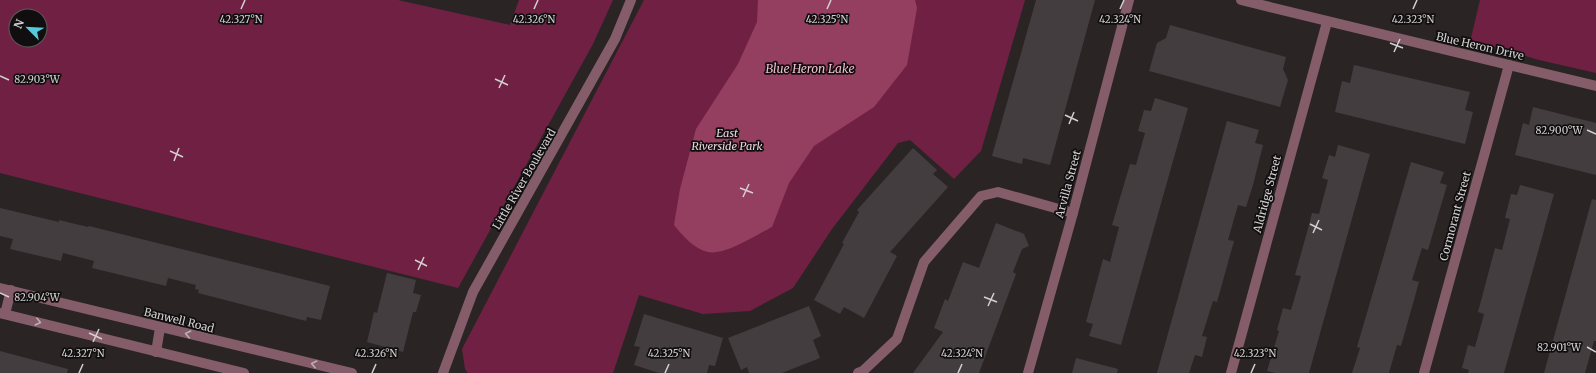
<svg xmlns="http://www.w3.org/2000/svg" width="1596" height="373" font-family="Merriweather,serif">
<rect width="100%" height="100%" fill="#2a2425"/>
<!-- green -->
<g fill="#702143" fill-rule="evenodd">
<path d="M0,0h398l112,25 9,-25h94l-20,44 -135,244 -458,-115zM16,16h24v24h-24z"/>
<polygon points="644,0 1025,0 981,151 954,179 910,140 898,143 832,229 793,288 750,311 703,314 639,295 613,373 468,373 465,369 462,349"/>
<polygon points="1480,0 1596,0 1596,73 1539,60 1488,45 1470,42"/>
</g>
<!-- water -->
<path fill="#953f60" d="M758,0h157l2,8 -10,57 -33,42 -60,39 -25,37 -17,44c-14,7 -48,29 -64,25 -14,-3 -25,-16 -34,-27l6,-36 16,-60 42,-65 19,-42z"/>
<!-- building -->
<g fill="#443d3f">
<polygon points="1036,0 1095,0 1050,165 1023,158 1022,164 992,156"/>
<polygon points="1170,25 1286,57 1283,69 1288,80 1280,107 1149,71 1157,43 1166,38"/>
<polygon points="1354,65 1470,92 1465,110 1473,112 1465,144 1335,112 1342,81 1350,83"/>
<polygon points="1155,98 1188,108 1121,345 1089,336 1093,324 1086,322 1103,259 1110,262 1119,227 1112,225 1130,164 1136,165 1145,133 1138,131 1144,110 1151,111"/>
<polygon points="1533,107 1596,123 1596,175 1515,155 1523,123 1529,125"/>
<polygon points="1227,121 1259,130 1255,143 1263,145 1253,185 1246,207 1238,205 1228,240 1234,241 1217,302 1213,301 1202,336 1207,337 1202,357 1195,355 1189,373 1157,373"/>
<polygon points="1338,145 1370,154 1309,373 1275,373 1267,371 1279,331 1277,330 1283,308 1291,310 1301,276 1295,275 1307,232 1312,213 1319,214 1328,180 1322,178 1329,155 1335,157"/>
<polygon points="913,148 937,170 933,174 948,187 890,252 897,256 864,318 844,307 840,314 814,300 844,244 842,243 859,212 857,210"/>
<polygon points="1411,162 1444,172 1440,183 1447,185 1428,250 1422,248 1412,280 1419,282 1401,346 1397,345 1389,373 1352,373 1360,348 1357,347"/>
<polygon points="1520,185 1554,194 1541,241 1504,373 1468,373 1469,370 1462,368 1468,345 1475,347 1484,314 1478,312 1495,248 1502,250 1510,219 1505,218 1511,194 1517,195"/>
<polygon points="1592,199 1596,200 1596,341 1594,341 1585,373 1544,373"/>
<polygon points="0,208 59,222 59,220 88,227 89,226 330,286 321,320 307,317 306,321 198,293 199,290 195,289 196,285 168,278 166,286 92,268 94,261 63,253 61,261 10,249 13,239 0,236"/>
<polygon points="996,223 1024,234 1029,246 1022,249 1013,272 1016,274 979,373 913,373 943,332 934,328 945,299 948,301 963,262 979,268"/>
<polygon points="387,273 416,280 413,293 421,295 416,312 413,312 403,352 367,342 374,312 377,313"/>
<polygon points="809,306 821,336 813,340 820,358 782,373 749,373 747,367 741,370 728,338"/>
<polygon points="644,314 723,338 715,366 709,365 707,373 659,373 634,365 640,347 634,346"/>
<polygon points="0,351 68,369 67,373 0,373"/>
<polygon points="1076,358 1118,369 1117,373 1072,373"/>
</g>
<g fill="none" stroke-linecap="round" stroke-linejoin="round">
<!-- minor -->
<g stroke="#855d6a" stroke-width="10">
<polyline points="1241,0 1596,86"/>
<polyline points="0,288 352,373"/>
<polyline points="0,313 244,373"/>
<polyline points="5,314 11,290"/>
<polyline points="156,352 160,328"/>
<polyline points="443,373 473,292 615,39 631,0"/>
<polyline points="858,373 863,371 897,339 924,262 981,196 998,192 1073,213"/>
<polyline points="1028,373 1073,213 1129,0"/>
<polyline points="1231,373 1327,22"/>
<polyline points="1424,373 1509,65"/>
</g>
</g>
<!-- one-way arrows -->
<defs><path id="oneway-chevron" d="M-2-3.5L2.5 0L-2 3.5" fill="none" stroke-width="1.6" stroke-linecap="round" stroke-linejoin="round"/></defs>
<g stroke="#bcaeb2">
<use href="#oneway-chevron" transform="translate(38 322) rotate(14)"/>
<use href="#oneway-chevron" transform="translate(188 334) rotate(-167)"/>
<use href="#oneway-chevron" transform="translate(314 364) rotate(-167)"/>
</g>
<!-- ticks -->
<path fill="none" stroke="#d4d0d1" stroke-width="1.5" d="M241,9l4,-9M534,9l4,-9M827,9l4,-9M1120,9l4,-9M1413,9l4,-9M1390,43l13,5M1394,52l6,-13M0,76l9,4M495,79l13,6M499,88l6,-13M1065,115l13,6M1069,124l5,-12M1587,130l9,4M170,151l13,6M174,161l5,-13M740,188l13,5M743,197l6,-13M1310,224l12,6M1313,233l6,-13M415,260l12,6M418,270l6,-13M0,293l9,4M984,297l13,5M988,306l6,-13M89,333l13,6M93,342l6,-13M1587,347l9,5M79,373l4,-9M372,373l4,-9M665,373l4,-9M958,373l4,-9M1251,373l4,-9"/>
<g text-anchor="middle" dominant-baseline="central" stroke-width="3.5" stroke-linejoin="round" paint-order="stroke">
<!-- street labels -->
<g font-size="11" fill="#d4d0d1" stroke="#100e0f">
<text transform="translate(1480 46) rotate(13)">Blue Heron Drive</text>
<text transform="translate(524 179) rotate(-60)">Little River Boulevard</text>
<text transform="translate(1068 184) rotate(-75)">Arvilla Street</text>
<text transform="translate(1267 194) rotate(-75)">Aldridge Street</text>
<text transform="translate(1455 216) rotate(-75)">Cormorant Street</text>
<text transform="translate(179 320) rotate(14)">Banwell Road</text>
</g>
<!-- park labels -->
<g font-size="11" font-style="italic" fill="#efd5dd" stroke="#100e0f">
<text x="727" y="133">East<tspan x="727" dy="13">Riverside Park</tspan></text>
</g>
<!-- water labels -->
<g font-size="12" font-style="italic" fill="#f1bfce" stroke="#100e0f">
<text x="810" y="68">Blue Heron Lake</text>
</g>
</g>
<g font-size="10" text-anchor="middle" fill="#d4d0d1" stroke="#100e0f" stroke-width="3.5" stroke-linejoin="round" paint-order="stroke">
<text x="241" y="23">42.327°N</text>
<text x="534" y="23">42.326°N</text>
<text x="827" y="23">42.325°N</text>
<text x="1120" y="23">42.324°N</text>
<text x="1413" y="23">42.323°N</text>
<text x="37" y="83">82.903°W</text>
<text x="1559" y="134">82.900°W</text>
<text x="37" y="301">82.904°W</text>
<text x="1559" y="351">82.901°W</text>
<text x="83" y="357">42.327°N</text>
<text x="376" y="357">42.326°N</text>
<text x="669" y="357">42.325°N</text>
<text x="962" y="357">42.324°N</text>
<text x="1255" y="357">42.323°N</text>
</g>
<!-- north arrow -->
<g transform="translate(28 28) rotate(294)"><circle r="19" fill="#100e0f" stroke="#5e5c5d"/>
<path d="M0-3L7 15L0 10L-7 15Z" fill="#53cbdc"/>
<text y="-6" font-size="11" font-weight="bold" text-anchor="middle" fill="#d4d0d1">N</text>
</g>
</svg>
